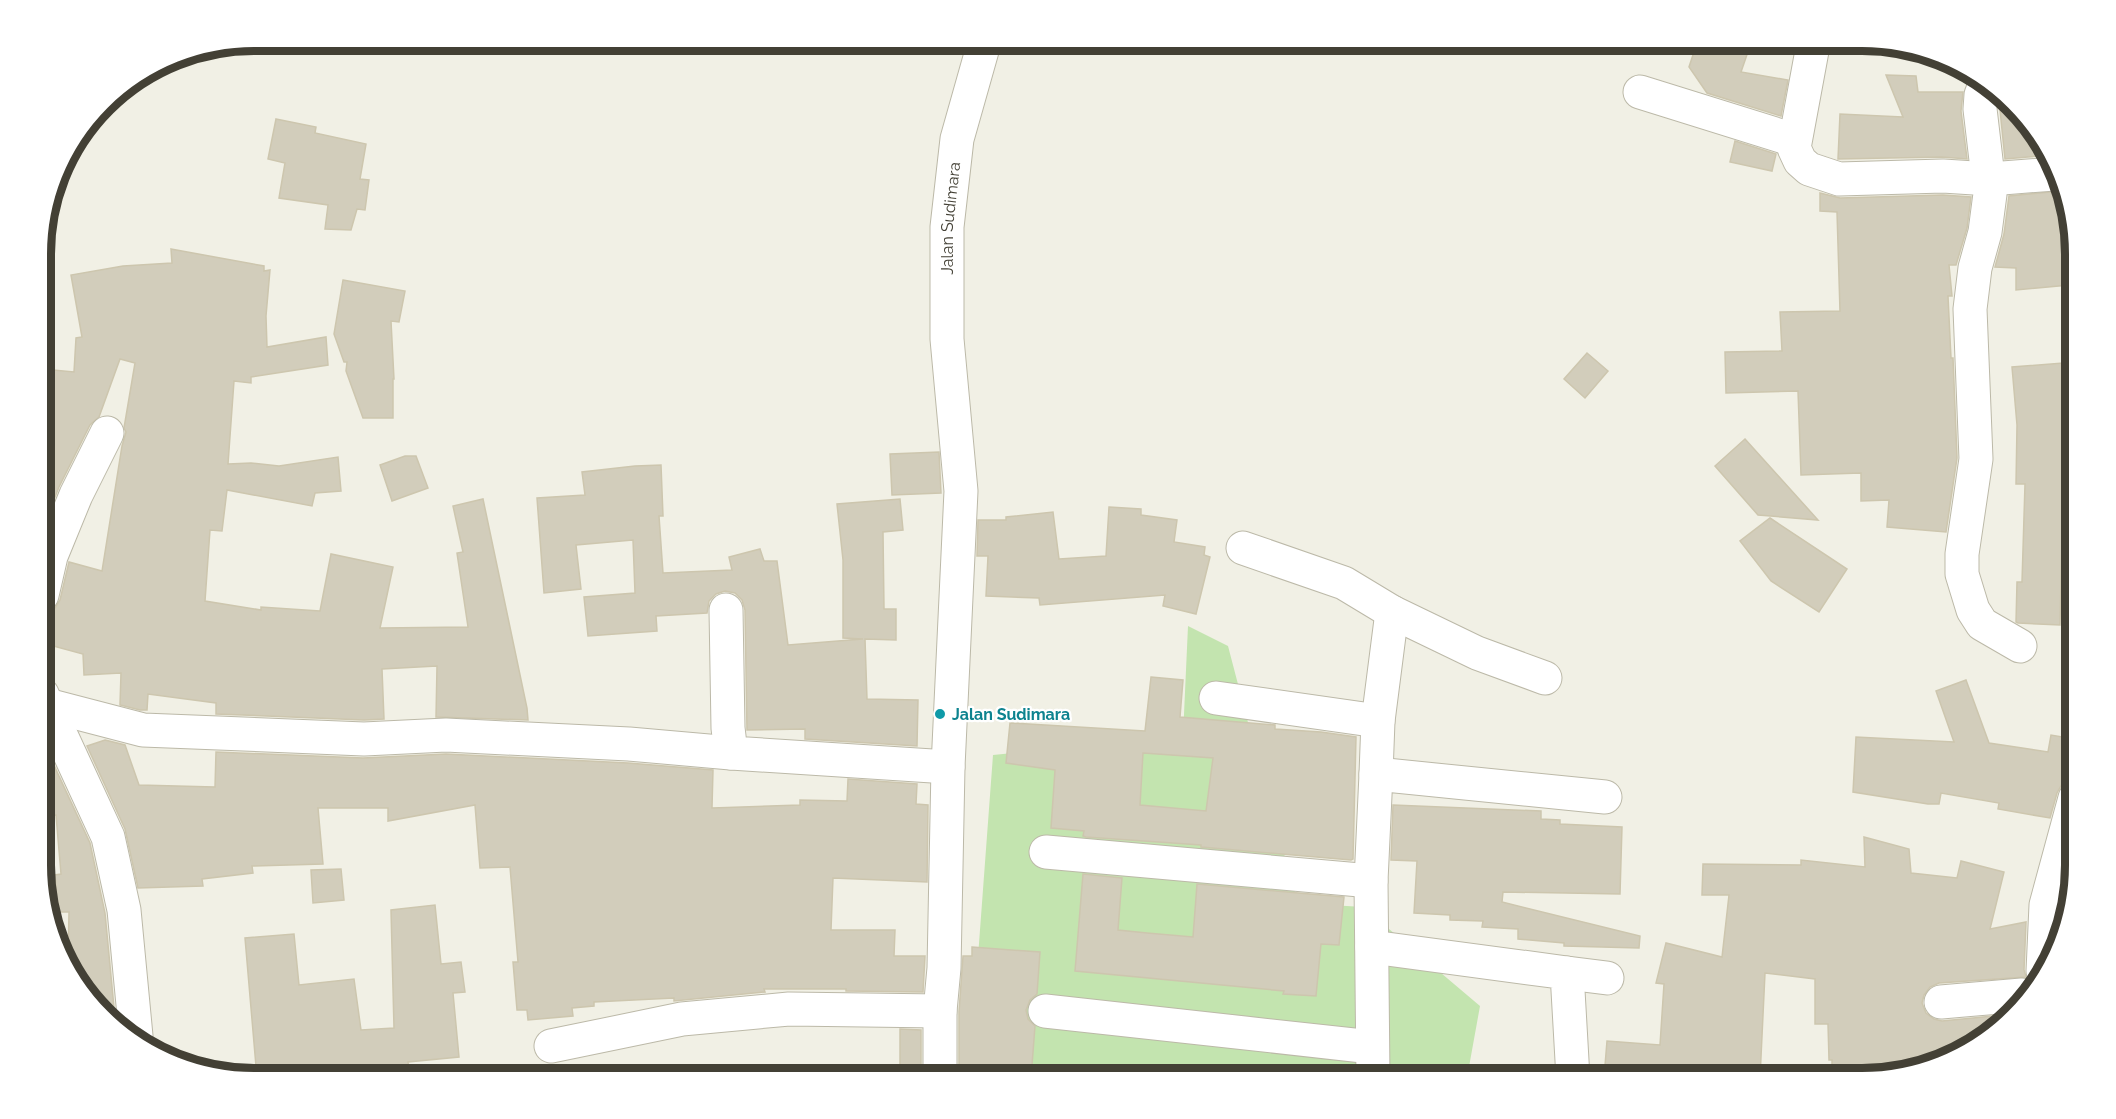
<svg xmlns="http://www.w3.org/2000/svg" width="2116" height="1119" font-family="Raleway,sans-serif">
<rect width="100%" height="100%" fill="#f1f0e5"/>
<!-- green -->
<polygon fill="#c3e4af" points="1188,626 1228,646 1262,776 1298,903 1363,907 1480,1006 1467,1078 969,1078 993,755 1183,736"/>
<!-- building -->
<g fill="#d2cdbb" stroke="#cdc6ae" stroke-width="1.5" fill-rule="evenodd">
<polygon points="1698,40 1752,40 1741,72 1788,80 1781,116 1707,93 1689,67"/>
<polygon points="1886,75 1916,76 1918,92 1963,92 1961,111 1967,159 1942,157 1838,159 1840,114 1903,117"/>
<polygon points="1999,100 2036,133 2039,156 2005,159"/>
<polygon points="276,119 316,127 315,133 366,144 360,179 369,180 365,210 357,209 351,230 325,229 328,205 279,198 285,163 268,159"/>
<polygon points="1735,141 1776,154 1772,171 1730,162"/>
<polygon points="2060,191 2073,226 2074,245 2066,246 2069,285 2016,290 2016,268 1995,267 2004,234 2009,196"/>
<polygon points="1820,193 1840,198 1943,195 1971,197 1967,228 1956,265 1949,265 1952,296 1948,296 1951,358 1953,358 1957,458 1946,532 1887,527 1889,500 1861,501 1861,473 1801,475 1798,391 1726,393 1725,352 1782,351 1780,312 1840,311 1837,212 1820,211"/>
<polygon points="171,249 264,266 264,271 270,270 266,316 267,347 326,337 328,365 251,377 251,383 234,381 228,464 251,463 279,466 338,457 341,491 315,493 312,506 227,490 222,531 210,530 205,601 261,610 261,607 320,611 331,554 393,567 380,628 468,627 457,553 463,552 453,506 483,499 527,708 528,720 436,717 437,666 382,669 384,719 364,720 216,714 216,703 148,694 147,710 140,710 120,705 121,673 84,675 83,654 42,643 42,613 48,613 55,608 60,600 69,562 102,571 122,446 126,432 124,428 135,363 120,359 99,417 90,425 59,487 42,529 41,384 43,369 74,372 76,338 82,337 71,275 123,266 172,263"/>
<polygon points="343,280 405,291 399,322 391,321 394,379 393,379 393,418 363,418 346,371 347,362 344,362 334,334"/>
<polygon points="1587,353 1608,371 1585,398 1564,379"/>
<polygon points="2063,363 2069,430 2073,430 2071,506 2074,506 2075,537 2064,536 2062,539 2060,625 2018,623 2016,622 2017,582 2022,582 2025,484 2016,484 2017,425 2012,367"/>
<polygon points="1745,439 1818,520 1758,515 1715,466"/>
<polygon points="939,452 941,493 892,495 890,454"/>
<polygon points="405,456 416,456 428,488 392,501 380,465"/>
<polygon points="661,465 663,516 659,516 663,573 732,570 729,557 760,549 764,561 777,561 788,645 863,639 843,638 843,560 837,504 900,499 903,530 883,532 884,609 896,609 896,640 865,639 867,699 918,700 917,746 805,739 805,729 747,730 745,610 742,600 735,593 725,591 716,594 709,601 707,613 656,616 657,631 588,636 584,597 635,593 633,540 576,545 581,589 544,593 537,498 585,495 582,472 635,466"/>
<polygon points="1109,507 1141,509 1141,515 1177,520 1174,542 1205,547 1204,555 1210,557 1196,614 1163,606 1165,595 1040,605 1039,598 986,596 988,556 977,556 978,520 1006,520 1006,517 1053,512 1059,559 1106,556"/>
<polygon points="1770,518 1847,569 1819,612 1771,581 1740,541"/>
<path d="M1151,677l32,3 -3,37 82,7 13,1v4l46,3 35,5 -3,122 -2,1 -150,-13v-2l-115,-8 -3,-1 1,-5 -33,-3 4,-58 -49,-7 4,-40 135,8zM1143,753l70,5 -7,53 -66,-6z"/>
<polygon points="1966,680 1989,743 2048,752 2051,735 2075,739 2071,780 2062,784 2057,793 2050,818 1998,809 1999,803 1941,793 1939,804 1928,804 1853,792 1856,737 1954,742 1936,691"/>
<polygon points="105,740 125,745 139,785 215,787 216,752 363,758 446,754 628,763 713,770 712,808 800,805 800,800 847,801 848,779 917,784 916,804 928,805 927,882 833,878 831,930 895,930 894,956 925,956 923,992 846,991 846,989 764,989 765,992 674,1001 674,998 594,1002 594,1006 572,1008 573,1016 528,1020 527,1010 517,1010 513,962 518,962 510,867 480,868 475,805 388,821 388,808 318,808 323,864 252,866 253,873 202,879 203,886 138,888 125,829 87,746"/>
<polygon points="42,748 46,748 90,843 105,913 115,1018 77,984 68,960 69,912 58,912 55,875 61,874 56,815 42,816"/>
<polygon points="1393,805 1541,811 1541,819 1560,820 1560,824 1622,827 1620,894 1503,892 1502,902 1640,936 1639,948 1564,946 1564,943 1518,939 1518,929 1482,927 1483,921 1450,920 1450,915 1414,913 1417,861 1391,860"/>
<polygon points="1864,837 1909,849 1911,873 1957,878 1961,861 2004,872 1990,929 2026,922 2024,970 2026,977 1939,983 1930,987 1924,995 1922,1003 1926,1013 1934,1019 1942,1021 2004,1015 1980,1043 1875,1078 1832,1078 1832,1060 1829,1060 1828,1024 1815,1024 1815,979 1765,973 1760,1078 1677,1075 1676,1078 1637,1075 1637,1078 1604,1078 1607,1041 1660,1045 1664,984 1656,983 1666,943 1722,957 1729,895 1702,895 1703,864 1801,865 1801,860 1865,867"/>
<polygon points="341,869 344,900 313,903 311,870"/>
<polygon points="1083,874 1122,878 1118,930 1147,933 1193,937 1197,884 1344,897 1339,945 1321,944 1316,996 1283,994 1284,991 1075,971"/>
<polygon points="435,905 441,964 461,962 465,992 453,993 459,1057 408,1062 410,1078 257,1078 245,938 294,934 299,985 354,979 361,1030 394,1028 391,910"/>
<polygon points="972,947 1040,952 1037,994 1030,1000 1026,1010 1028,1019 1035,1026 1031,1078 959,1078 959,1012 963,956 972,956"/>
<polygon points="900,1029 921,1030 921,1078 900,1078"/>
</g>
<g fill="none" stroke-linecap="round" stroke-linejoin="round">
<!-- minor casing -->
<g stroke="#bcb9a8" stroke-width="35">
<g id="minor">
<polyline points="1814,40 1794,148 1800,161 1809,169 1839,179 1943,176 1990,179 2054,174"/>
<polyline points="1984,87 1981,95 1980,109 1990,194 1985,232 1975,268 1970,309 1976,459 1962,554 1962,574 1973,610 1982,624 2020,646"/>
<polyline points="1640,92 1794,140"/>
<polyline points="1243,548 1344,583 1392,612 1477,653 1545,678"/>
<polyline points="42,595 51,556 76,495 107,433"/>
<polyline points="726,610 728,728 731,753 948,767"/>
<polyline points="42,694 108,837 124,910 136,1036"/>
<polyline points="1216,698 1378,721"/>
<polyline points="47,705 143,730 364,739 446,735 629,744 731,753"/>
<polyline points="1376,774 1378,721 1392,612"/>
<polyline points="1046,852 1371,881"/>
<polyline points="1372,947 1567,973 1573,1078"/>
<polyline points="2043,971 2046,905 2075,798"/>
<polyline points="1567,973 1607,978"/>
<polyline points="1941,1002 2022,995"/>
<polyline points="1045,1011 1372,1047"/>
<polyline points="551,1046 682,1019 789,1009 940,1011"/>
<path id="s1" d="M940,1078v-67l4,-43 4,-201 13,-276 -14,-152v-112l10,-88 28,-99"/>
<polyline points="1373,1078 1371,881 1376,774 1605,797"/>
</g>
</g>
<!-- minor -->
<use href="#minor" stroke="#fff" stroke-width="33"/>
</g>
<!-- markers -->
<circle fill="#0f9aa8" stroke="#fff" stroke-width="2" cx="940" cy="714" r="6"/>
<g text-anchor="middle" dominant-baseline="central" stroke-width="4.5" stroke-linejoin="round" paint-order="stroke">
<!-- street labels -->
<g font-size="16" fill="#434035" stroke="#fff">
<text stroke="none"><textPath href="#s1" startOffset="861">Jalan Sudimara</textPath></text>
</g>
<!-- culture labels -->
<g font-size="16" font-weight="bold" fill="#0d838f" stroke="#fff" text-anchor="start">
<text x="952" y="714">Jalan Sudimara</text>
</g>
</g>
<!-- crop -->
<path d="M0 0H2116V1119H0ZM254 51H1862A203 203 0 0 1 2065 254V865A203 203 0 0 1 1862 1068H254A203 203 0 0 1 51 865V254A203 203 0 0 1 254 51Z" fill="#fff" fill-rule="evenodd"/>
<path fill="none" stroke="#434035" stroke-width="8" d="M254 51H1862A203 203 0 0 1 2065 254V865A203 203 0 0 1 1862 1068H254A203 203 0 0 1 51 865V254A203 203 0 0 1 254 51Z"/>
</svg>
